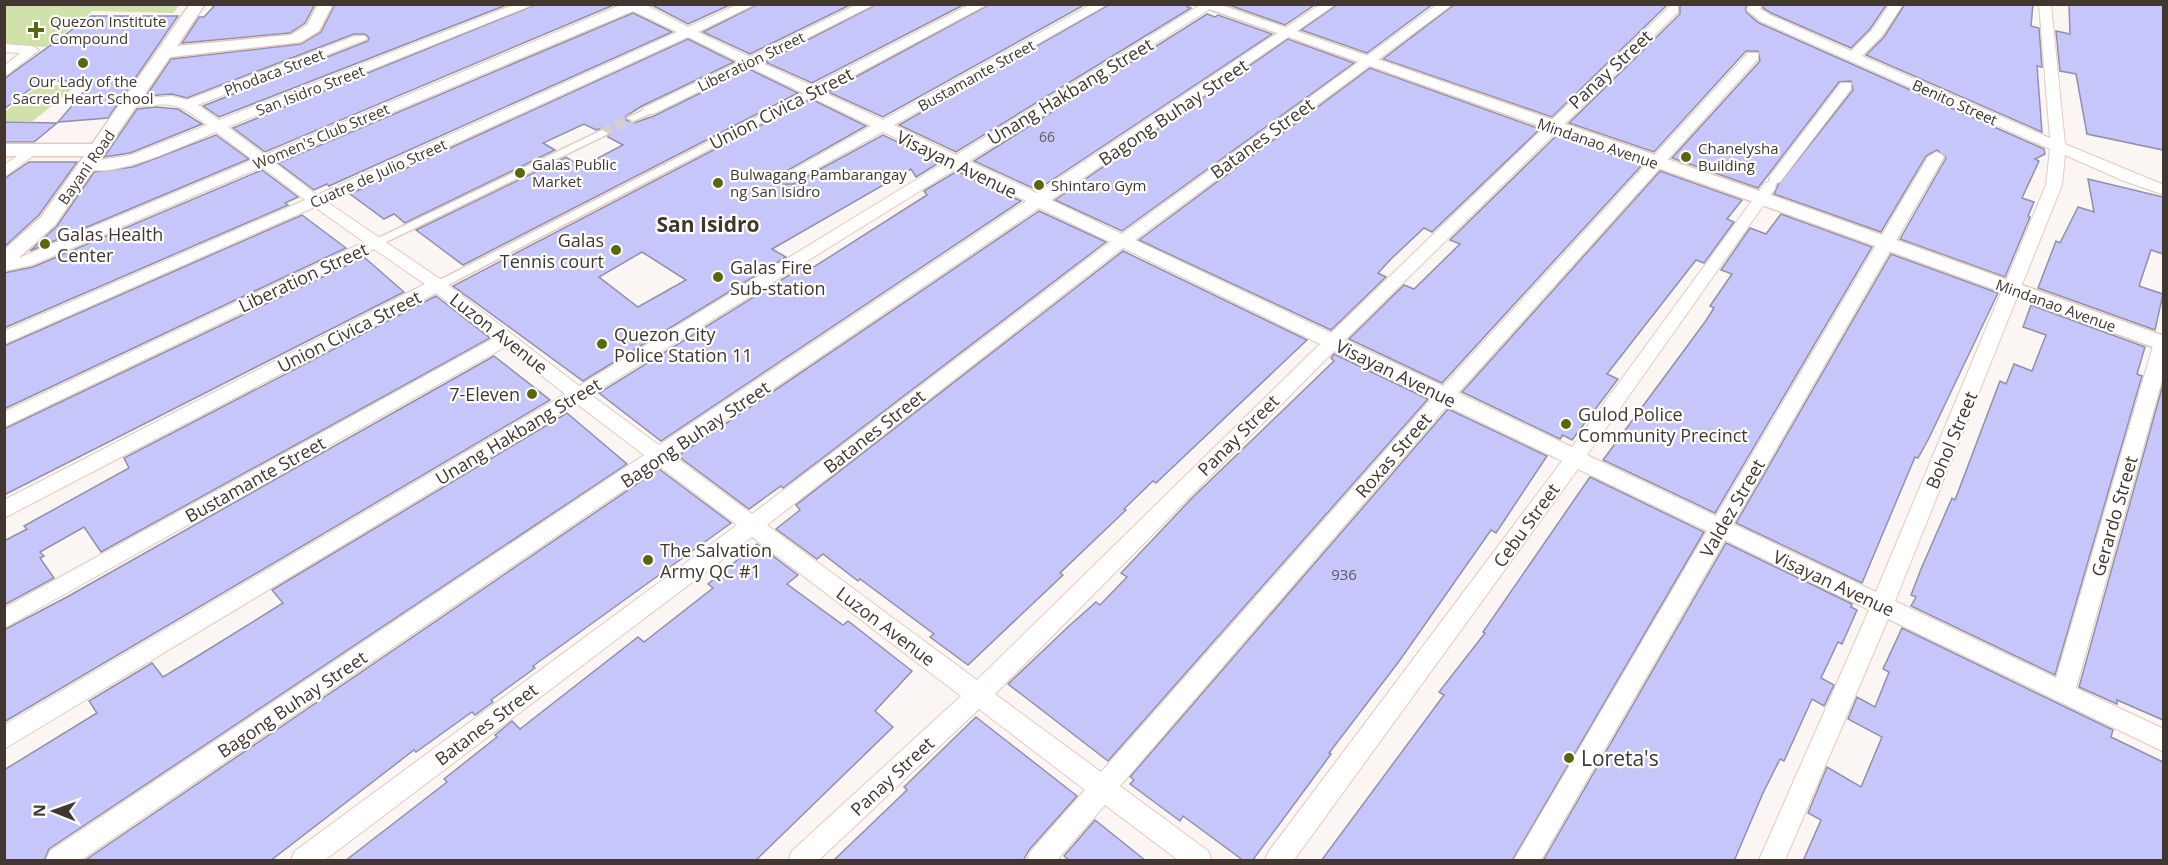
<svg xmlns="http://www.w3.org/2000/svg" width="2168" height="865" font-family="'Open Sans',sans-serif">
<rect width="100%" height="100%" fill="#fbf6f3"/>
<!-- green -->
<g fill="#d0e1a9">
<polygon points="5,5 180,5 173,13 93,11 46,47 5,46"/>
<polygon points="39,85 77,85 33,121 5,121 5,112"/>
</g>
<!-- building -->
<g fill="#c7c6fa" stroke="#9190aa" stroke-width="1.5" fill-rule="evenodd">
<polygon points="216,4 315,4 305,23 290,33 182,43 199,17 204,17"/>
<polygon points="335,4 509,4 219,117 203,106 368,41 369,38 365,34 354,34 187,98 172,94 146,96 171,59 301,44 321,32"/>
<polygon points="537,4 616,4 265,152 233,128"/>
<polygon points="650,4 732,4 688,24"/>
<polygon points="758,4 852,4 750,54 703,32"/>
<polygon points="877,4 965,4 812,83 765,62"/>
<polygon points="990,4 1086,4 883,117 828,92"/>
<polygon points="1110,4 1182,4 1191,8 956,152 899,125"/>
<polygon points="1235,4 1316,4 1285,25 1232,6"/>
<polygon points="1338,4 1433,4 1367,53 1301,30"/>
<polygon points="1455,4 1668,4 1552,117 1383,59"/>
<polygon points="1680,4 1746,4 1746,12 1759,23 2044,149 2045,154 2035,159 2039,161 2022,198 2034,202 2028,216 2030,217 2005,277 1900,239 1946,158 1937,150 1926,156 1881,232 1774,194 1778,185 1853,90 1851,81 1839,82 1758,188 1672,158 1760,61 1758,51 1746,51 1654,152 1569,123 1680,14"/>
<polygon points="1763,4 1887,4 1870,29 1851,48 1771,13 1763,8"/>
<polygon points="1905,4 2033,4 2031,26 2039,28 2042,67 2037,66 2042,132 1866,55 1884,37"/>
<polygon points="2069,4 2163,4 2163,150 2087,134 2076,74 2060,71 2056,31 2070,34"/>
<polygon points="633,13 672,32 329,186 327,184 314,190 278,163"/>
<polygon points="1207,14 1215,17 1218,15 1272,34 1037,190 974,161"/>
<polygon points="91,16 178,16 108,118 58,122 93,81 41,81 4,109 4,79"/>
<polygon points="688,39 734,62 642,106 626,116 626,120 634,123 654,116 749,69 798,93 463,265 416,230 566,157 581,167 623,145 608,137 609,131 603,128 596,130 584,124 543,143 555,150 405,223 394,214 384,219 350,194"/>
<polygon points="1288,39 1354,63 1122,231 1055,200"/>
<polygon points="1370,68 1540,129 1432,232 1424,228 1391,259 1378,273 1386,277 1331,330 1139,240"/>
<path d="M811,99l55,27 -85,48 -4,5 3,5h13l90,-49 57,27 -24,15 -5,-8 -139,80 14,8 -203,124 -130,-95zM642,252l44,28 -48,27 -39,-30z"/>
<polygon points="156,107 178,109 202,124 130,153 104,157 137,109"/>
<polygon points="4,122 57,123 34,142 4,142"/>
<polygon points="216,135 249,159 30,251 57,226 94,172 133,167"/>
<polygon points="1557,135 1642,165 1442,383 1349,339 1404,285 1414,289 1460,244 1450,240"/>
<polygon points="29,162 77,162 39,215 4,247 4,179"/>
<polygon points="262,170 298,197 285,203 288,205 4,328 4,273 33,267"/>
<polygon points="957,171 1021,201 661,441 599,393 802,267 809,270 927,195 924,191"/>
<polygon points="1660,171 1742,200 1727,219 1734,222 1704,263 1696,260 1607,374 1618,379 1572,440 1563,435 1560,439 1462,392"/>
<polygon points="2088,179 2163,197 2163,254 2151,250 2139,286 2163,294 2155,330 2038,288 2056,241 2060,243 2078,207 2094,212"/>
<polygon points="1039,211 1106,242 783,488 781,486 749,509 678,456"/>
<polygon points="1781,214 1872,247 1715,513 1603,460 1705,322 1714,308 1710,306 1732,274 1721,270 1750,228 1766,234"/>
<polygon points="302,215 346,248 4,409 4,346"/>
<polygon points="1123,251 1307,340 1156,483 1153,481 1124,509 1126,510 1060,573 1063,575 968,665 930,637 934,634 860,579 858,581 823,554 817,559 776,529 800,510 796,505"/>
<polygon points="1891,254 1998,293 1929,438 1918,458 1915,457 1862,583 1736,523"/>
<polygon points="364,257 404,292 4,495 4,429"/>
<polygon points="436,296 490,338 101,552 84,527 40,552 44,556 40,558 54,578 4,605 4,541 27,529 24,526 129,468 124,458"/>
<polygon points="2031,305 2145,347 2137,374 2142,376 2055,675 1911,606 1916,597 1911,595 1921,569 1952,498 1955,500 2000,381 2006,384 2014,364 2032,371 2046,335 2023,327"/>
<polygon points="1334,354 1428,399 1108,761 1008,684 1069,626 1096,602 1100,605 1127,577 1121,573 1192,498 1334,361 1331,358"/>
<polygon points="494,356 550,400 4,722 4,630 67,597"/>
<polygon points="2163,384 2163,720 2117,700 2117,704 2079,687"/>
<polygon points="1448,409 1547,456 1496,533 1491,530 1400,660 1329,753 1331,754 1312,780 1252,861 1244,861 1183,816 1180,821 1130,784 1134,780 1130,777"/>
<polygon points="567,413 627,464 49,849 44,861 4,861 4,770 97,713 89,701 152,663 163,677 201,654 283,603 272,590"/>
<polygon points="659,469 731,523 533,666 535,668 491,700 493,702 475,715 472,712 416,752 414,750 270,861 84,861"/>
<polygon points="1590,477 1704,532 1512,861 1321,861 1444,695 1439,692 1485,633 1483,632"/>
<polygon points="1726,543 1852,604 1851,607 1857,610 1842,644 1838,642 1821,678 1834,685 1824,706 1812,699 1784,761 1780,759 1763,793 1734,861 1543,861"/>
<polygon points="757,544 798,575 787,584 843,625 848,621 912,671 875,711 893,727 755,861 345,861 447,782 444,779 497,737 495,735 512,721 520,729 638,637 644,642 713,588 708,584"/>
<polygon points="1902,628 2113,730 2111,737 2163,762 2163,861 1803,861 1821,820 1808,813 1827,767 1861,787 1882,737 1848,719 1857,697 1875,707 1889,672 1883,669"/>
<polygon points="976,717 1077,796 1029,850 1023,861 833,861 907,790 904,787"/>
<polygon points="1095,820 1146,861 1070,861 1064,856"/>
</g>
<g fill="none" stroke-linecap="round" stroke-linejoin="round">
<!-- pedestrian-tunnel -->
<polyline stroke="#d6d0cc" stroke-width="10" stroke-dasharray="10 5" stroke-linecap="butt" points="602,133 633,118"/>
<!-- pedestrian casing -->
<g stroke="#e5c9bb" stroke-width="3">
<g id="pedestrian">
<polygon points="810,90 815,93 814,95 442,288 437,289 430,285"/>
<polygon points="648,108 652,109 652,113 633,121 627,118"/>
<polygon points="602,130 608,133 606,135 378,246 370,246 368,243"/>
</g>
</g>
<!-- minor casing -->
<g stroke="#e5c9bb" stroke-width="2">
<g id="minor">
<path d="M516,4h19l-307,123 37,28 358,-151h21l44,23 51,-23h17l-58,28 52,25 108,-53h17l-115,58 52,24 159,-82h17l-165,88 60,28 209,-116h16l-214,121 62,30 246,-151h16l-249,157 68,32 284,-189h15l-285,196 71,34 316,-230h15l-318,236 196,93 339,-327h8v6l-333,328 98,46 305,-333h10v6l-300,334 114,54 193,-264 4,-1 1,-6 71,-93h10v6l-71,93 -4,1 -1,6 -188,266 129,61 212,-359 8,-5 5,2 3,3 -211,367 143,68 170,-407 4,-36 -290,-128 -13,-11 2,-6h12l-1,5 10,6 81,36 21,-21 18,-26h13l-21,32 -20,20 188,82 -11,-134h12l14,140 99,41v10l-40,-14 -59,-26 -3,30 -167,416 161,77 99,-339 9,-6v40l-88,315 88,41v23l-276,-133 -103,241h-26l110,-250 -144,-70 -184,320h-27l193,-329 -129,-62 -284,391h-29l4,-9 293,-390 -115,-55 -327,380 88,65 4,9h-34l-73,-55 -48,55h-30l4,-9 54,-61 -106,-81 -160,151h-31l4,-9 169,-155 -209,-159 -427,323h-34l4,-9 442,-326 -78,-59 -578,394h-35l4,-9 594,-396 -67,-51 -573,345v-24l561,-331 -60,-47 -501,281v-20l490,-270 -58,-45 -432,225v-18l421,-216 -51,-35 -370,178v-15l360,-170 -49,-35 -311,137v-13l301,-131 -43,-33 -230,98 -28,6v-10l17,-4 232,-97 -37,-28c-35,14 -96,46 -133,37l-3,-3 3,-3 48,-8 76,-30c-34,-26 -35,-21 -76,-18l-5,-1v-6l46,-4 15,4 168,-64h10l2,3 -169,66 21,15zM633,11l44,21 -360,163 -43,-33zM688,37l51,25 -96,46v6h10l96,-47 122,59 -89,50 -3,3 3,3h10l91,-50 62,30 -366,224 -136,-105 -116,-79zM957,168l69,33 -367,244 -68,-50zM1039,208l71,34 -358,272 -78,-58zM1123,248l197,96 -343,336 -210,-155zM1334,351l98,47 -331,374 -106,-78z"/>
<polygon points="4,44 32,46 39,50 4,77 4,66 20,53 4,52"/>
<polygon points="32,146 39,150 37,153 4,177 4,165"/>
</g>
</g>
<!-- tertiary casing -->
<g stroke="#e5c9bb" stroke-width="3">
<g id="tertiary">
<polygon points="190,4 205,4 177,46 291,35 307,25 318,4 333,4 319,31 301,42 170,57 55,225 11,265 4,267 4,250 41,217 84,156 4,156 4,144 92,144"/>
<polygon points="1195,4 1218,4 1768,194 2164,336 2164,351 1754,202"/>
</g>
</g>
<!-- pedestrian -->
<use href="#pedestrian" fill="#fff" fill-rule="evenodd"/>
<!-- minor -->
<use href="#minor" fill="#fff" fill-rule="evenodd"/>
<!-- tertiary -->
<use href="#tertiary" fill="#fff" fill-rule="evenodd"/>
</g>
<!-- markers -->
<g fill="#5b670c" stroke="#fff" stroke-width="2">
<path d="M33 21h6v6h6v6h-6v6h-6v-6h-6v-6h6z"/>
<circle cx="83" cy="63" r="6"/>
<circle cx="1686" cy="157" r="6"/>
<circle cx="520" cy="173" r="6"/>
<circle cx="718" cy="183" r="6"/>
<circle cx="1039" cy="185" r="6"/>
<circle cx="45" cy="244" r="6"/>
<circle cx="616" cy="250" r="6"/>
<circle cx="718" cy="277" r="6"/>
<circle cx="602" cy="344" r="6"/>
<circle cx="532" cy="394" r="6"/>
<circle cx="1566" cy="424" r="6"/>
<circle cx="648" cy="560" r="6"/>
<circle cx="1569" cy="758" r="6"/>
</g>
<g text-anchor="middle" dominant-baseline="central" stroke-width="4.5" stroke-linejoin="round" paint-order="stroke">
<!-- far-number labels -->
<g font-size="14" fill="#625a62">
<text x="1047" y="136">66</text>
</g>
<!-- far-poi labels -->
<g font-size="15" fill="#413630" stroke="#fff" text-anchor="start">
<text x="50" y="21">Quezon Institute<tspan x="50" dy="17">Compound</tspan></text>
<text x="83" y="81" text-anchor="middle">Our Lady of the<tspan x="83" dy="17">Sacred Heart School</tspan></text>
<text x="1698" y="148">Chanelysha<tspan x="1698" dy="17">Building</tspan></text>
<text x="532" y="164">Galas Public<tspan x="532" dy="17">Market</tspan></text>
<text x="730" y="174">Bulwagang Pambarangay<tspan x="730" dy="17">ng San Isidro</tspan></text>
<text x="1051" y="185">Shintaro Gym</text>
</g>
<!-- far-street labels -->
<g font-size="15" fill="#413630" stroke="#fff">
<text transform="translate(751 61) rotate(-26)">Liberation Street</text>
<text transform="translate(274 72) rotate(-21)">Phodaca Street</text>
<text transform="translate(976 75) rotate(-29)">Bustamante Street</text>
<text transform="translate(310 90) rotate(-21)">San Isidro Street</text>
<text transform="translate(1955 102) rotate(24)">Benito Street</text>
<text transform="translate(321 136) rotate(-23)">Women's Club Street</text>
<text transform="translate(1598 143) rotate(19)">Mindanao Avenue</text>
<text transform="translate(86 167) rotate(-55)">Bayani Road</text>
<text transform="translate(378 173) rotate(-24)">Cuatre de Julio Street</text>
<text transform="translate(2056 305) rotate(20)">Mindanao Avenue</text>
</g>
<!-- number labels -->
<g font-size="15" fill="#625a62">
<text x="1344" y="574">936</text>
</g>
<!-- street labels -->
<g font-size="18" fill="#413630" stroke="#fff">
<text transform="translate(1610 69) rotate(-43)">Panay Street</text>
<text transform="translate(1070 91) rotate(-31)">Unang Hakbang Street</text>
<text transform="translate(781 108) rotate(-27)">Union Civica Street</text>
<text transform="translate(1173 112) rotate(-34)">Bagong Buhay Street</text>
<text transform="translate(1262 138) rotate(-36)">Batanes Street</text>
<text transform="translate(957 164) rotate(26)">Visayan Avenue</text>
<text transform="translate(303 277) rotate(-25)">Liberation Street</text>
<text transform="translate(349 331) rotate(-27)">Union Civica Street</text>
<text transform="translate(499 333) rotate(38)">Luzon Avenue</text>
<text transform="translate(1396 373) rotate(26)">Visayan Avenue</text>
<text transform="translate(518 431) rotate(-31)">Unang Hakbang Street</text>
<text transform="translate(874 431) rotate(-38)">Batanes Street</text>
<text transform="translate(695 434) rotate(-34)">Bagong Buhay Street</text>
<text transform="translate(1238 435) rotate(-45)">Panay Street</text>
<text transform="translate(1951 440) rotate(-67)">Bohol Street</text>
<text transform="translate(1393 455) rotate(-49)">Roxas Street</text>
<text transform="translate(255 479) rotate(-29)">Bustamante Street</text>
<text transform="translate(1732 508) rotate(-60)">Valdez Street</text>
<text transform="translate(2114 516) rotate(-74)">Gerardo Street</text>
<text transform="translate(1526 525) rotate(-54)">Cebu Street</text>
<text transform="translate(1834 583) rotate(25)">Visayan Avenue</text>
<text transform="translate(886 626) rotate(37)">Luzon Avenue</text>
<text transform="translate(292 704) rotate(-34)">Bagong Buhay Street</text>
<text transform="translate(486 724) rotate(-37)">Batanes Street</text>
<text transform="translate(892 776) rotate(-43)">Panay Street</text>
</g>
<!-- poi labels -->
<g font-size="18" fill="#413630" stroke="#fff" text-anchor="start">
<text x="57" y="234">Galas Health<tspan x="57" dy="21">Center</tspan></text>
<text x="604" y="240" text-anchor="end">Galas<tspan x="604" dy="21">Tennis court</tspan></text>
<text x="730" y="267">Galas Fire<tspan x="730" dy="21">Sub-station</tspan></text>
<text x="614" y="334">Quezon City<tspan x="614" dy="21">Police Station 11</tspan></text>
<text x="520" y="394" text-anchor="end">7-Eleven</text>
<text x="1578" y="414">Gulod Police<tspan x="1578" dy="21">Community Precinct</tspan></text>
<text x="660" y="550">The Salvation<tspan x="660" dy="21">Army QC #1</tspan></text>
</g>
<!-- quarter labels -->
<g font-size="21" font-weight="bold" fill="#413630" stroke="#fff">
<text x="708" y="224">San Isidro</text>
</g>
<!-- near-poi labels -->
<g font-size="21" fill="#413630" stroke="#fff" text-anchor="start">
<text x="1581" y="758">Loreta's</text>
</g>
</g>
<!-- border -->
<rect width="2168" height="865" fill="none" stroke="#413630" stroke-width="12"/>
<!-- north arrow -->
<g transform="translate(54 811) rotate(271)" stroke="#ffffff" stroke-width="4.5" paint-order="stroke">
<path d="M0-4.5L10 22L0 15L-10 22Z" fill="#413630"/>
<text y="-9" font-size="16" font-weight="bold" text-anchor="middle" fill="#413630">N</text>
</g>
</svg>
